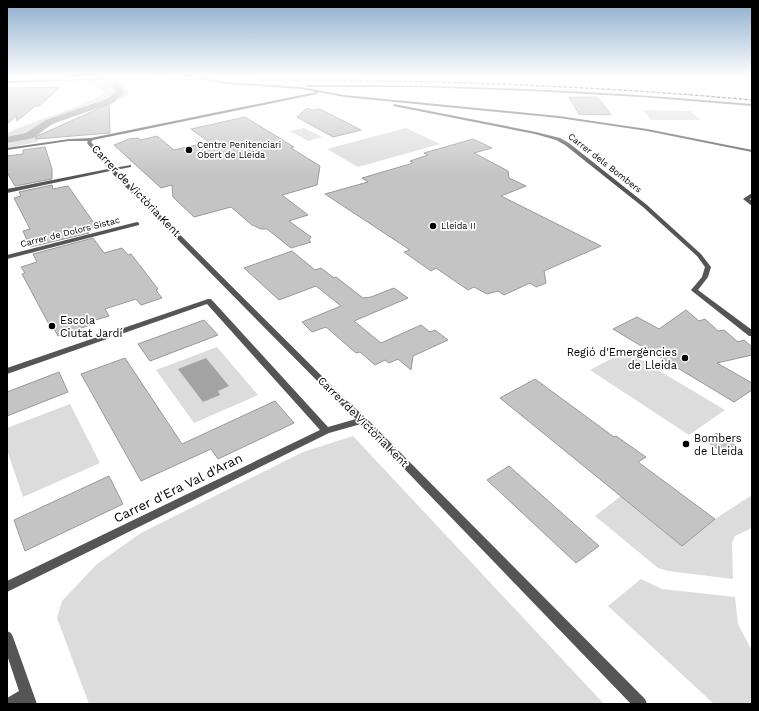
<svg xmlns="http://www.w3.org/2000/svg" width="759" height="711" font-family="'Work Sans',sans-serif">
<rect width="100%" height="100%" fill="#fff"/>
<!-- green -->
<g fill="#dcdcdc">
<path d="M121,79l5,8 2,8c-17,7 -79,27 -87,38 -2,3 -3,7 -4,9l-30,6v-15c32,-15 67,-22 98,-40l-19,-13z"/>
<polygon points="643,110 690,111 701,120 651,120"/>
<polygon points="304,128 322,137 308,141 290,131"/>
<polygon points="406,128 440,144 358,167 327,149"/>
<polygon points="217,347 258,395 194,423 156,370"/>
<polygon points="626,351 725,410 689,435 590,370"/>
<polygon points="70,404 100,463 23,497 7,450 7,428"/>
<polygon points="353,436 604,704 89,704 57,618 62,601 97,564 141,533 303,452"/>
<polygon points="752,495 752,528 735,536 732,543 733,579 668,571 658,568 595,516 621,496 682,546 715,519"/>
<polygon points="641,579 662,589 735,597 738,624 752,651 752,704 714,704 608,606"/>
</g>
<!-- water -->
<polygon fill="#a3a3a3" points="206,358 229,386 218,391 220,395 203,402 178,369"/>
<g fill="none" stroke-linecap="round" stroke-linejoin="round">
<!-- canal -->
<polygon fill="#a3a3a3" fill-rule="evenodd" points="115,82 122,85 124,93 113,103 52,124 33,138 7,143 7,137 26,133 46,120 107,99 115,92 115,88 111,85"/>
</g>
<!-- building -->
<g fill="#c4c4c4" stroke="#999">
<polygon points="60,87 39,106 35,106 17,121 16,116 7,124 7,88"/>
<polygon points="569,97 596,97 600,100 611,115 579,114"/>
<polygon points="109,104 110,133 36,139 35,137"/>
<polygon points="307,108 312,110 320,109 361,130 333,137 297,117"/>
<polygon points="245,117 294,147 291,148 320,166 317,185 282,195 308,215 289,221 311,237 309,240 311,242 291,248 267,229 261,229 252,225 231,207 194,217 173,197 172,185 161,188 114,145 129,139 138,138 141,140 157,136 174,150 209,142 191,129"/>
<polygon points="473,139 492,148 474,153 508,171 509,178 526,186 501,196 601,246 544,271 546,283 536,287 530,283 504,295 498,291 487,294 474,287 468,290 436,268 431,271 404,252 410,250 325,194 368,182 362,178 410,164 413,162 410,161 428,155 424,153"/>
<polygon points="45,147 52,169 52,179 15,186 7,172 7,156 23,154 23,150"/>
<polygon points="52,185 53,189 68,186 96,226 86,229 89,233 30,247 23,231 30,229 14,198 21,196 19,192"/>
<polygon points="93,238 104,253 122,248 128,255 131,254 158,289 156,290 162,298 141,305 136,299 105,309 109,316 92,321 93,324 58,336 53,327 51,328 22,274 25,273 21,267 37,262 33,254"/>
<polygon points="292,251 315,270 321,268 334,278 336,277 363,298 371,297 394,288 408,298 354,321 381,343 421,325 430,332 435,330 448,340 413,356 411,370 398,359 389,363 385,360 375,365 360,352 356,353 326,327 312,332 302,322 341,306 316,286 279,300 244,268"/>
<polygon points="686,310 699,321 705,319 718,331 724,330 738,342 744,340 752,347 752,355 717,363 752,383 752,390 734,402 613,329 637,317 659,329"/>
<polygon points="204,320 218,335 150,361 138,344"/>
<polygon points="125,358 182,444 275,401 294,423 218,459 211,449 141,481 81,374"/>
<polygon points="59,372 68,392 7,416 7,392"/>
<polygon points="535,379 614,437 616,436 646,457 638,462 715,519 682,546 500,398"/>
<polygon points="717,433 723,437 737,446 725,454 706,441"/>
<polygon points="509,466 599,546 576,563 487,480"/>
<polygon points="109,476 123,504 25,551 14,520"/>
</g>
<g fill="none" stroke-linecap="round" stroke-linejoin="round">
<!-- pedestrian -->
<polygon fill="#555" fill-rule="evenodd" points="137,222 139,223 139,225 7,259 7,255"/>
<!-- minor -->
<g fill="#555" fill-rule="evenodd">
<polygon points="125,77 153,77 151,78 7,83 7,81"/>
<polygon points="164,77 185,79 207,77 206,78 227,82 301,87 344,95 559,116 647,129 752,150 752,152 647,131 559,118 344,97 319,92 317,94 93,140 91,142 113,168 131,165 131,167 115,170 346,400 366,418 645,699 647,704 631,704 361,424 329,433 7,592 7,581 320,430 207,304 7,374 7,368 208,299 211,299 328,427 356,419 340,404 110,171 7,193 7,189 108,169 87,143 88,141 69,141 7,150 7,148 69,139 91,138 316,92 301,89 227,84 199,79 185,81"/>
<path d="M307,85c149,-1 297,6 445,19v2l-111,-9 -111,-6 -111,-4h-113z"/>
<polygon points="394,104 536,132 560,138 569,143 647,205 701,254 711,267 708,277 698,290 752,330 752,336 749,336 692,291 691,290 702,277 705,267 697,256 643,207 565,145 556,140 535,134 393,106"/>
<polygon points="752,193 752,197 750,199 752,201 752,206 743,199"/>
<polygon points="7,631 11,633 13,637 37,704 7,704 7,698 19,691 7,655"/>
</g>
<!-- rail -->
<path stroke="#000" stroke-width="1.5" stroke-dasharray="3 1 0.5 1" stroke-linecap="butt" d="M261,80c164,0 328,5 491,20"/>
</g>
<!-- sky -->
<linearGradient id="sky" x2="0" y2="1"><stop stop-color="#8cadcc"/><stop offset="0.44" stop-color="#fff"/><stop offset="1" stop-color="#fff" stop-opacity="0"/></linearGradient>
<rect width="759" height="176" fill="url(#sky)"/>
<!-- markers -->
<g fill="#000" stroke="#fff" stroke-width="1.5">
<circle cx="189" cy="150" r="4"/>
<circle cx="433" cy="226" r="4"/>
<circle cx="52" cy="326" r="4"/>
<circle cx="685" cy="358" r="4"/>
<circle cx="686" cy="444" r="4"/>
</g>
<g text-anchor="middle" dominant-baseline="central" stroke-width="3.5" stroke-linejoin="round" paint-order="stroke">
<!-- far-poi labels -->
<g font-size="9" fill="#000" stroke="#fff" text-anchor="start">
<text x="197" y="145">Centre Penitenciari<tspan x="197" dy="10">Obert de Lleida</tspan></text>
<text x="441" y="226">Lleida II</text>
</g>
<!-- far-street labels -->
<g font-size="9" fill="#000" stroke="#fff">
<text transform="translate(605 163) rotate(38)">Carrer dels Bombers</text>
<text transform="translate(70 232) rotate(-14)">Carrer de Dolors Sistac</text>
</g>
<!-- street labels -->
<g font-size="11" fill="#000" stroke="#fff">
<text transform="translate(136 191) rotate(46)">Carrer de Victòria Kent</text>
<text transform="translate(363 422) rotate(45)">Carrer de Victòria Kent</text>
</g>
<!-- poi labels -->
<g font-size="11" fill="#000" stroke="#fff" text-anchor="start">
<text x="60" y="320">Escola<tspan x="60" dy="13">Ciutat Jardí</tspan></text>
<text x="677" y="352" text-anchor="end">Regió d'Emergències<tspan x="677" dy="13">de Lleida</tspan></text>
<text x="694" y="438">Bombers<tspan x="694" dy="13">de Lleida</tspan></text>
</g>
<!-- near-street labels -->
<g font-size="13" fill="#000" stroke="#fff">
<text transform="translate(178 488) rotate(-26)">Carrer d'Era Val d'Aran</text>
</g>
</g>
<!-- border -->
<rect width="759" height="711" fill="none" stroke="#000000" stroke-width="16"/>
</svg>
